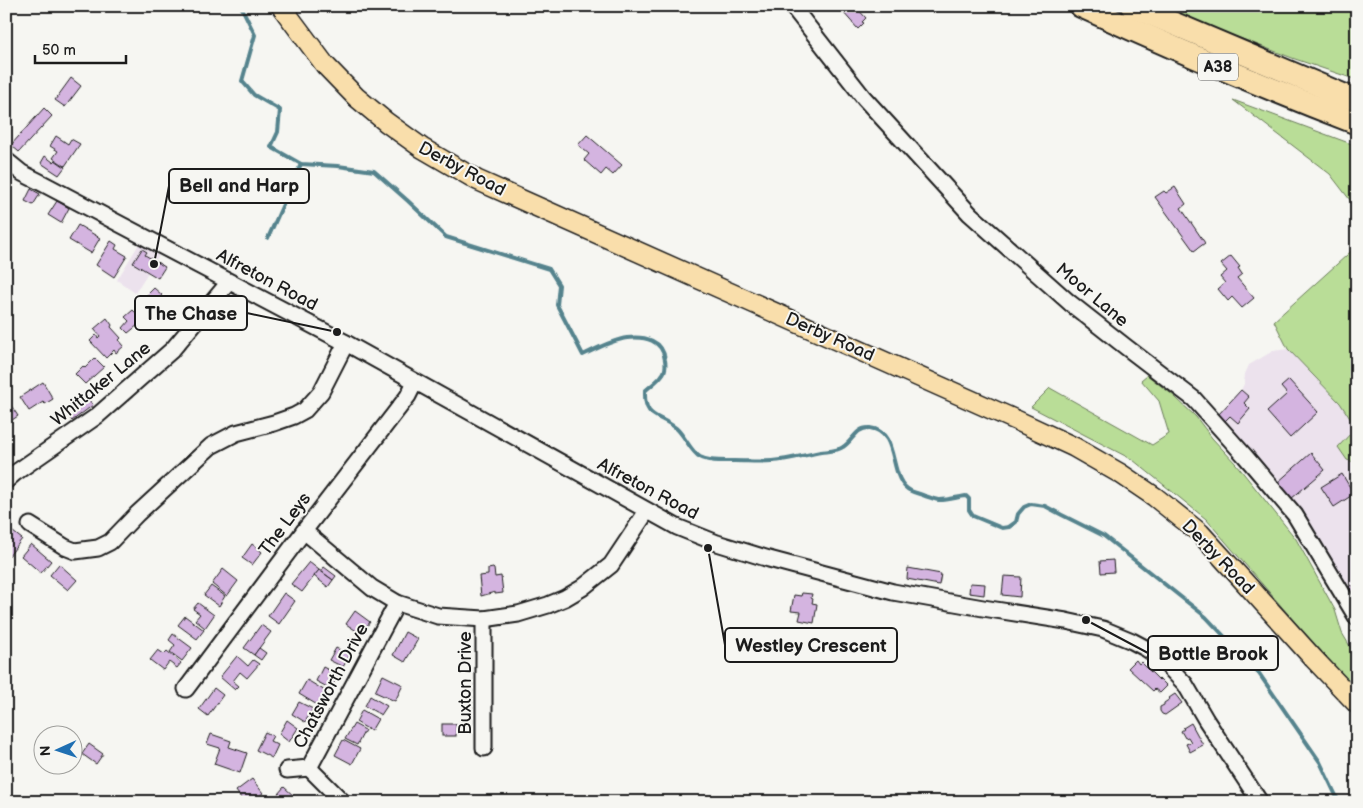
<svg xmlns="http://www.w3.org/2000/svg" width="1363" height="808" font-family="'Balsamiq Sans',sans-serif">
<rect width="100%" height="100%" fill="#f6f6f2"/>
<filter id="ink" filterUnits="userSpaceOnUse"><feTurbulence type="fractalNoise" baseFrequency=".02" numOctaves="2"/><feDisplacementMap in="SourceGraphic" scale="10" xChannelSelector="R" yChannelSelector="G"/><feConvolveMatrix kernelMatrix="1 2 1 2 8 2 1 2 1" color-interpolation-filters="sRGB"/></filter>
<g filter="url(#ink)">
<!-- built -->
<g fill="#ece2ed">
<polygon points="139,244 159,255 135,293 117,280"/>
<polygon points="1288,349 1340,403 1353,423 1347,460 1357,463 1357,612 1343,586 1338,570 1329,554 1310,522 1218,415 1241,390 1244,384 1245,374 1249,365 1273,351"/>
</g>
<!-- green -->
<g fill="#b9dd97" stroke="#6a7c5a">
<polygon points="1155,6 1357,6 1357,80 1295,59"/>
<polygon points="1233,100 1357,146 1357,209 1330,174"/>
<polygon points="1357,246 1357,463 1347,460 1338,447 1352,432 1353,423 1340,403 1288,349 1274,321"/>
<polygon points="1147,375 1174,396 1196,417 1212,438 1236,464 1296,539 1335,610 1342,633 1357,658 1357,694 1206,519 1133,460 1031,407 1050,388 1152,445 1169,434 1159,401 1141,380"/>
</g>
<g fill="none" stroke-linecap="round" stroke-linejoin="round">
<!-- stream -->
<g stroke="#54838d" stroke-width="4">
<path d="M241,6l14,29 -13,46 12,14 26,15 -2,22 -7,15 30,17 37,2 36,5 34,30 38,36 103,32 10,16 -2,20 26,50c13,-6 29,-15 44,-17 18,-2 36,2 38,22 1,6 1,11 -3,15 -4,6 -12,11 -17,16 -1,28 13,23 31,37 9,8 15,24 24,29 10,5 23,4 34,4 13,0 26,1 38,0 16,-1 33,-6 49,-9 7,-1 17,-1 22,-5 10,-6 13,-20 27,-19 31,4 17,52 41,63 4,2 10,3 14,5 5,1 10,4 15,4 8,0 18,-3 26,-4l3,3v11l4,6 29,12 7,-1 7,-5 2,-8 6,-7 7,-3 14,2 17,9 42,21 102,81 52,55 62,90 19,40"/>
<polyline points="268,238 301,164"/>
</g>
</g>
<!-- building -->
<g fill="#d4b4e0" stroke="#1c1c1c">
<polygon points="847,6 855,6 866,18 862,22 864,23 858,29 842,11"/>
<polygon points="71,78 81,86 65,107 55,100"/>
<polygon points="44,108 52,116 19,152 11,145"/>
<polygon points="587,135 622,165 613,175 606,169 601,175 584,160 589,154 578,145"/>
<polygon points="56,136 68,144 71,139 80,144 65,166 53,158 58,151 50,146"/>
<polygon points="45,156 53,162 55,160 65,167 59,175 41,163"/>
<polygon points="1175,187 1186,204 1181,208 1205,243 1194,251 1155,197 1164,191 1166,193"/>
<polygon points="31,189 40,194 33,205 25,201"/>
<polygon points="57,201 69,208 61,223 48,215"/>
<polygon points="78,225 100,238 91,253 69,240"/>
<polygon points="111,241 117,245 115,249 127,256 114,277 96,265"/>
<polygon points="142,249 147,252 145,255 165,267 158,278 133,263"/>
<polygon points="1231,256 1240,267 1238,268 1242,274 1237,278 1254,298 1242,308 1232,297 1228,301 1218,289 1225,283 1220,277 1227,271 1221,264"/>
<polygon points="154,288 162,295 159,298 166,305 142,329 138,325 128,333 123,328 129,321 125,317 133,310 137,314 151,300 146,296"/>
<polygon points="107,318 112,325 111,327 121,338 119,340 124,346 116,353 114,350 106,358 90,341 96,335 98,338 100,336 94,329"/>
<polygon points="95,358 104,367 85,384 75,374 83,366 85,368"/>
<polygon points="1289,380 1318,412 1290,438 1267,412 1287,394 1281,387"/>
<polygon points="43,382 53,399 45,404 43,402 29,411 20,397"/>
<polygon points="1241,390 1249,397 1244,403 1250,409 1238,423 1230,416 1225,421 1218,415"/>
<polygon points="85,395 93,405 72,421 64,410"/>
<polygon points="8,401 18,416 6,424 6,402"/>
<polygon points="1311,453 1325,470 1291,499 1277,483"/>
<polygon points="1342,474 1354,494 1334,507 1321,487"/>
<polygon points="8,528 22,539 9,556 6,553 6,530"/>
<polygon points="31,544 51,561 41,573 21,556"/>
<polygon points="252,544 262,552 252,565 242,558"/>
<polygon points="1113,560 1114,572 1101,573 1100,561"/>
<polygon points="309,562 319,570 302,592 291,584"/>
<polygon points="59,564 77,580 68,590 50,575"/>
<polygon points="324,567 336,576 333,580 321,571"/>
<polygon points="493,568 494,569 495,577 501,576 503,593 495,594 495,592 481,596 479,576 488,575 488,569"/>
<polygon points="908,568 941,574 939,585 907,579"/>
<polygon points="223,569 238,581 227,596 212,584"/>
<polygon points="319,570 333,580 328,587 314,576"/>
<polygon points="1004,576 1021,577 1020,597 1002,595"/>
<polygon points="970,583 985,584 984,595 969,593"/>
<polygon points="1352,585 1357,592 1357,612 1345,590"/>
<polygon points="211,586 225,596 219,606 204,595"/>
<polygon points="284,593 295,601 279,624 268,616"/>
<polygon points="802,593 812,594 811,598 813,599 812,603 817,604 814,623 799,620 801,612 791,611 794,595 801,596"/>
<polygon points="198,603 214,615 205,628 195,620 200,614 193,609"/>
<polygon points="355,611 370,622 361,634 346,624"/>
<polygon points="185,616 204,630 197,639 178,625"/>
<polygon points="261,625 271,632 254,655 244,648"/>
<polygon points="405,632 418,639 405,662 393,655"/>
<polygon points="173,634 192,648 182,661 170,652 175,645 169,640"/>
<polygon points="259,648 266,653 261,660 254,655"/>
<polygon points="336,648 350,655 343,667 329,660"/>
<polygon points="158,650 164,654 167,651 181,663 177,668 169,662 163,670 150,660"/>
<polygon points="237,656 248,666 253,660 259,664 247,678 240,672 233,681 239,686 235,690 220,677"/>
<polygon points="1136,660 1139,664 1141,662 1159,680 1160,679 1167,686 1160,693 1155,689 1153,691 1128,668"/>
<polygon points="323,667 338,675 331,689 316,681"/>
<polygon points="383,675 403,685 395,701 375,692"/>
<polygon points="307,680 327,692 319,706 299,694"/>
<polygon points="214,688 223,695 208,716 199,709"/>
<polygon points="1175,694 1182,703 1165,715 1162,714 1160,711 1160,707 1164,705 1164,703 1170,699 1169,698"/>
<polygon points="370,696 387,706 381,715 365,706"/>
<polygon points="299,702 313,709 305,722 292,714"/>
<polygon points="362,710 378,719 371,731 356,722"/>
<polygon points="287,720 298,728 289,742 279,734"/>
<polygon points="1191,723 1203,745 1190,752 1186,744 1191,742 1188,737 1185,738 1181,731 1184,729 1183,728"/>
<polygon points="354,724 365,730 357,745 345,739"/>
<rect x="442" y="724" width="14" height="12"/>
<polygon points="265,732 273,736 270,741 278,745 272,758 256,750"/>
<polygon points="211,734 231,741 229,747 247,753 240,773 214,764 220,748 207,744"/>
<polygon points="343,740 360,749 352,764 335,755"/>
<polygon points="89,744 103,754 96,764 82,754"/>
<polygon points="252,779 263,793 252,802 244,802 236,791"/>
<polygon points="284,787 295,797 291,802 271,802"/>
</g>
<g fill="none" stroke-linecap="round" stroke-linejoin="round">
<!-- minor casing -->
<g stroke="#1c1c1c" stroke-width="19">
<g id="minor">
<polyline points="792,6 864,98 970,214 1070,303 1126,347 1194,399 1245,456 1295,515 1357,618"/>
<polyline points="6,160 22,173 38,181 346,343 677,527 717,543 769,559 893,592 983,608 1066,621 1103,629 1132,641 1147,649 1163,661 1185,684 1206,720 1260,802"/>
<polyline points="6,481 15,473 97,416 172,350 229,282"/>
<polyline points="30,525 65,547 75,551 98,548 110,542 137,514 211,446 236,433 274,423 294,416 305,410 321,392 346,343"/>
<polyline points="304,531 372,588 397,603 438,616 484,619 518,614 548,605 565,598 582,588 611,565 647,511"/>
<polyline points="186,689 304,531 408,396 415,382"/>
<polyline points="484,748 484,619"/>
<polyline points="309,768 343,802"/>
<polyline points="287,770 309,768 397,603"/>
</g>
</g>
<!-- major casing -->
<g stroke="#1c1c1c" stroke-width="22">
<polyline id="major" points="281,6 325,65 356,97 386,122 422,148 477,180 1018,421 1074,447 1121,474 1155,497 1200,533 1314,659 1357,704"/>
</g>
<!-- highway casing -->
<g stroke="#1c1c1c" stroke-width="26">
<g id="highway">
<path d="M1081,6c91,42 183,81 276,117"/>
<polyline points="1132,6 1345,96 1357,99"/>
</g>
</g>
<!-- minor -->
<use href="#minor" stroke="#f6f6f2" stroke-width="15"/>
<!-- major -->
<use href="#major" stroke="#f9deab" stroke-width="19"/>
<!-- highway -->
<use href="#highway" stroke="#f9deab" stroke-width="22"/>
</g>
</g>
<g text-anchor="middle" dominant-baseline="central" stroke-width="4" stroke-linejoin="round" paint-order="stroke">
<!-- shield labels -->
<rect fill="#f6f6f2" stroke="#5d5d5c" stroke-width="1" x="1198" y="53.5" width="40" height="27" rx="4"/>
<g font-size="16" font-weight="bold" fill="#1c1c1c">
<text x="1218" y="67">A38</text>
</g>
<!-- street labels -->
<g font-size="18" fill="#1c1c1c" stroke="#f6f6f2">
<text transform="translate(462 169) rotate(28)">Derby Road</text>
<text transform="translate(267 280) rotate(28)">Alfreton Road</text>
<text transform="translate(1092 295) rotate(40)">Moor Lane</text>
<text transform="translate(830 337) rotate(24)">Derby Road</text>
<text transform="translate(101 384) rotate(-39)">Whittaker Lane</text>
<text transform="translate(648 489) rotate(28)">Alfreton Road</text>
<text transform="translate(285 524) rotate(-53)">The Leys</text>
<text transform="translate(1218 557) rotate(46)">Derby Road</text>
<text transform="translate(465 683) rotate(-90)">Buxton Drive</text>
<text transform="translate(331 686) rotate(-62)">Chatsworth Drive</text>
</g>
</g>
<!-- callouts -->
<path fill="none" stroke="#1c1c1c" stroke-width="2" d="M154 264L169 186M337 332L247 313M708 548L725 645M1086 620L1148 653"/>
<g fill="#1c1c1c" stroke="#f6f6f2" stroke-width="2">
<circle cx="154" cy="264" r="5"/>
<circle cx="337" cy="332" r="5"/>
<circle cx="708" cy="548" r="5"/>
<circle cx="1086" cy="620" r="5"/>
</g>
<g fill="#f6f6f2" stroke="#1c1c1c" stroke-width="2">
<rect x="169" y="169" width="140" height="34" rx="5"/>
<rect x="135" y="296" width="112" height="34" rx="5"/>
<rect x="725" y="628" width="172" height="34" rx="5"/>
<rect x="1148" y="636" width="130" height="34" rx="5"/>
</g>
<g font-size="19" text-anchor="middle" font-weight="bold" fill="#1c1c1c">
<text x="239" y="192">Bell and Harp</text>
<text x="191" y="320">The Chase</text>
<text x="811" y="652">Westley Crescent</text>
<text x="1213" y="660">Bottle Brook</text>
</g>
<!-- margin -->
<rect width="1363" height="808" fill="none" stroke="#f6f6f2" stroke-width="25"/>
<rect x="12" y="12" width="1338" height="783" fill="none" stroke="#1c1c1c" stroke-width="2" filter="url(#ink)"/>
<!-- north arrow -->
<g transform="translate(58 750) rotate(267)"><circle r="24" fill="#f6f6f2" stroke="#9f9f9c"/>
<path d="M0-4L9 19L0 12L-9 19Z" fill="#1f6fb2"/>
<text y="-8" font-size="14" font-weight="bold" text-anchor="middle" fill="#1c1c1c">N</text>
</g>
<!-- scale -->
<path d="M35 55v8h91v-8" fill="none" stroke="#1c1c1c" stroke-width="2.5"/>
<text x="42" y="55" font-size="15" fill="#1c1c1c" stroke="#f6f6f2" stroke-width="4" paint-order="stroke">50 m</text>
</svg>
